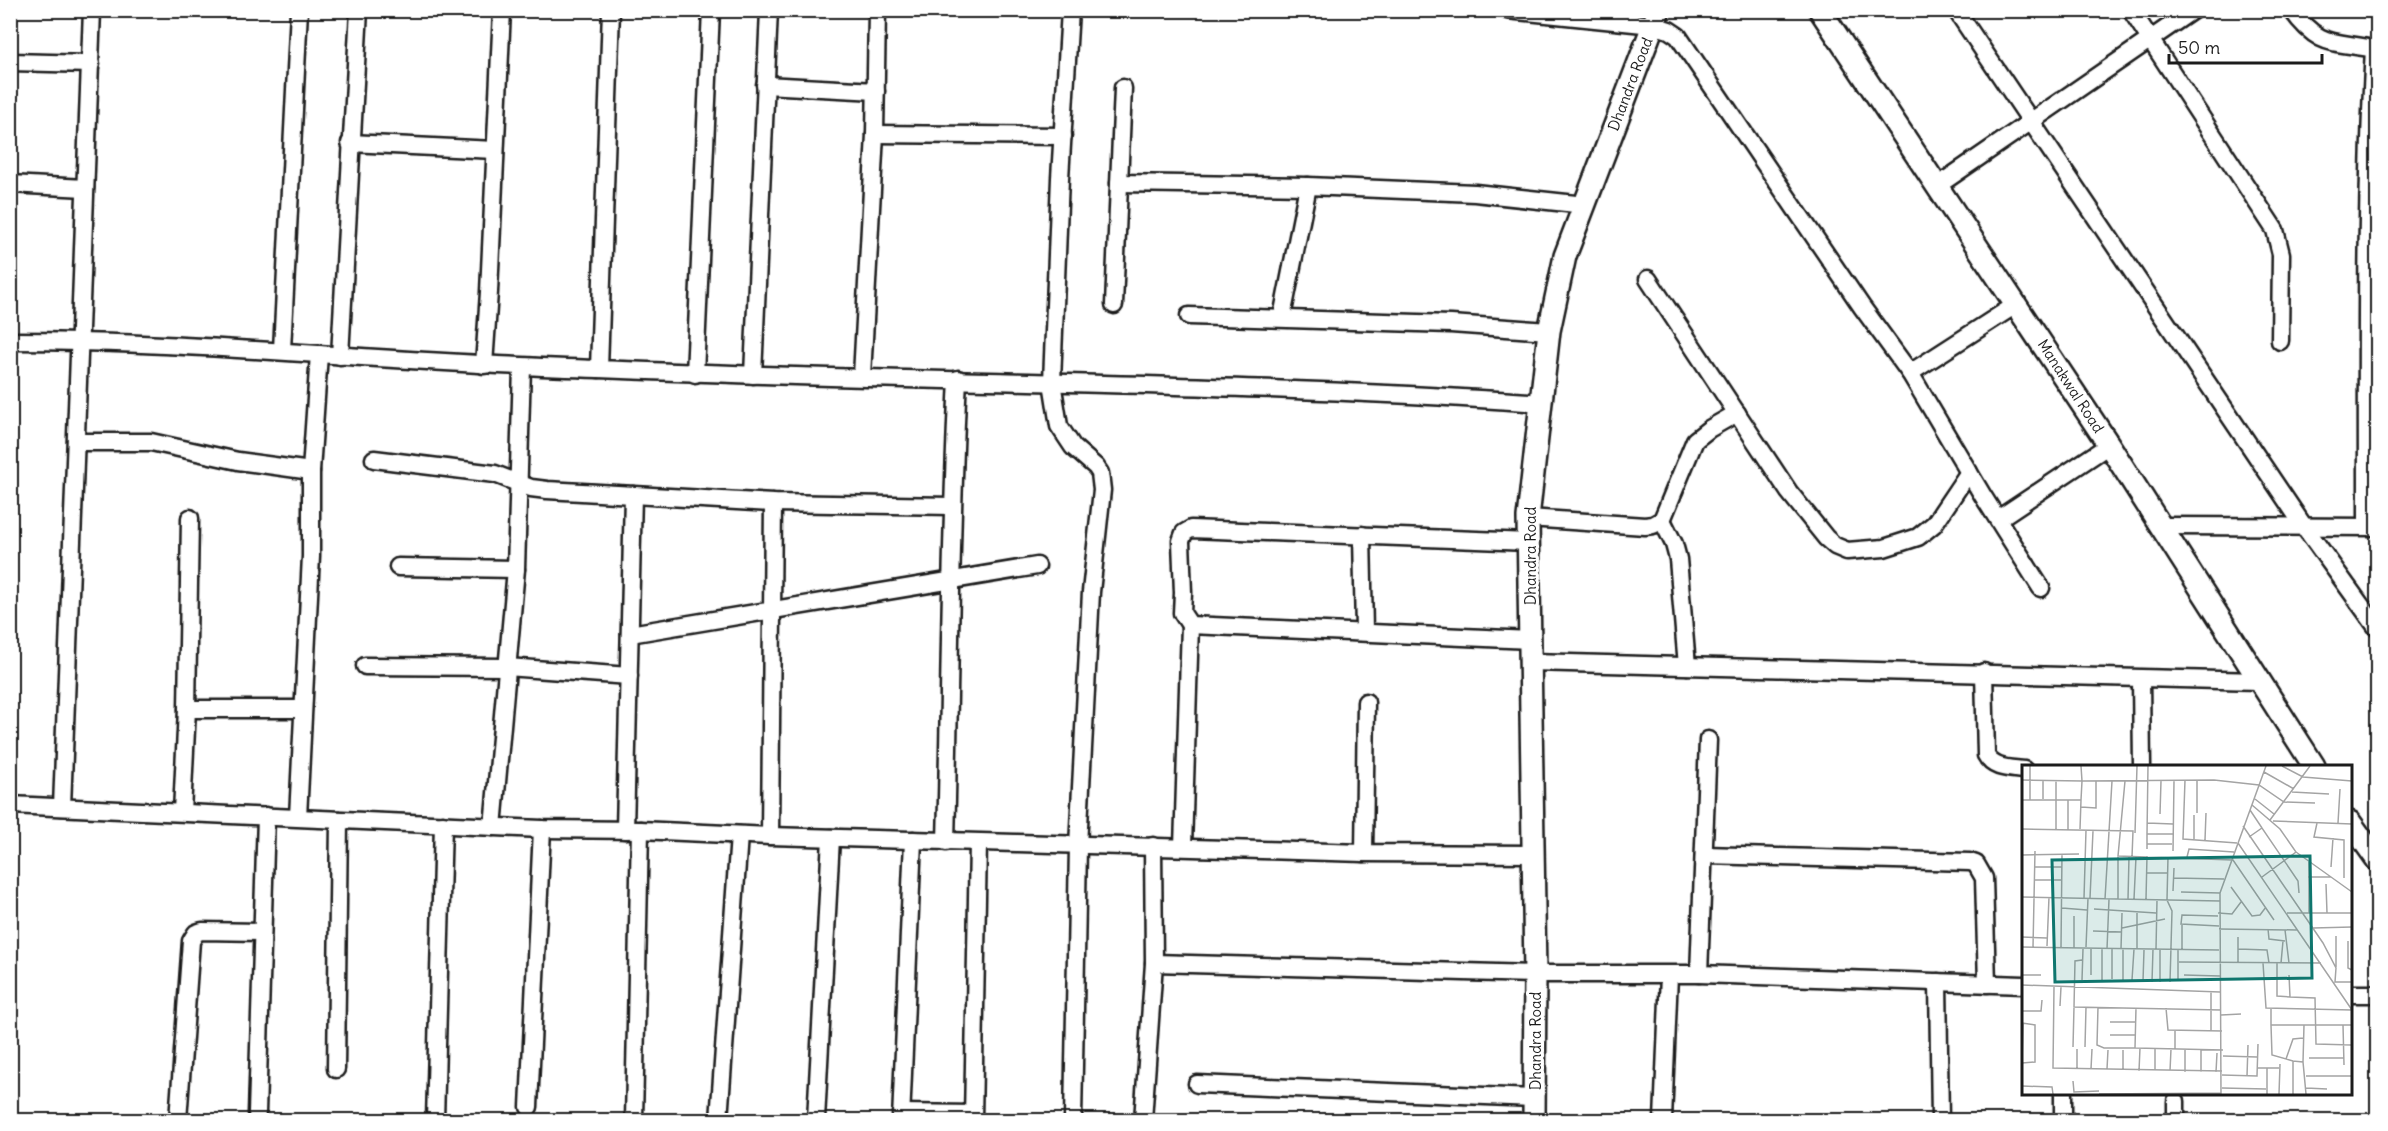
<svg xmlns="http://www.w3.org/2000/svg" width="2388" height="1131" font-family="Delius,sans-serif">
<rect width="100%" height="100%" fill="#fff"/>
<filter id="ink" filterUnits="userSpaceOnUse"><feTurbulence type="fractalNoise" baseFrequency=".0167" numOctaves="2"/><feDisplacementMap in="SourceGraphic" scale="12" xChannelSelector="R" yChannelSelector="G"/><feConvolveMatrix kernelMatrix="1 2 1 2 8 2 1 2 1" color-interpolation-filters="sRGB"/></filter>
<g filter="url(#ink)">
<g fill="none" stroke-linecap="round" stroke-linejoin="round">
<!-- minor casing -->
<g stroke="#1c1c1c" stroke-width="21">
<g id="minor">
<path d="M611,10l-12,359c314,14 629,12 943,34"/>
<polyline points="1070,10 1060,178 1052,382 1059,426 1073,447 1096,467 1100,473 1102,490 1091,592 1078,846 1073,1120"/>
<polyline points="1507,10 1653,25 1669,30 1678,36 1862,307 1910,373 1983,496 2041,588"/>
<polyline points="1956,10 2303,525 2378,629"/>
<polyline points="2131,10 2275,230 2281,254 2280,341"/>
<path d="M2292,10c28,40 44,30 86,40"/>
<polyline points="10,62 91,64"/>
<polyline points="765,85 876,91"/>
<polyline points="875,134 1063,136"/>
<polyline points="350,143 495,150"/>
<polyline points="1119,183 1308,186 1475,193 1585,205"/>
<polyline points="10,184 85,188"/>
<polyline points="1937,186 2193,10"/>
<polyline points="1648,279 1789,492 1826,538 1835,546 1847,551 1884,548 1918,537 1934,524 1969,472"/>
<polyline points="1114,305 1123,88"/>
<polyline points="1189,316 1451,324 1549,331"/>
<polyline points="1282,317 1308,186"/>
<path d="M10,341c197,0 392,23 589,28"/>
<polyline points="282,350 299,10"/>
<polyline points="340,356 359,10"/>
<polyline points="484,365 489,292 502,10"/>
<polyline points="1910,373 2017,304"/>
<polyline points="695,374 711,10"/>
<polyline points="753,375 769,10"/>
<polyline points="862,376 875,134 877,10"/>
<polyline points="77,442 151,442 238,461 311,471"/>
<polyline points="374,459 495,474 531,488 547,490 773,503 952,506"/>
<polyline points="1528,518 1645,526 1653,525 1662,520 1695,440 1709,429 1737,413"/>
<polyline points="1998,519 2109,445"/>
<polyline points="1662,520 1674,544 1678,559 1687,666"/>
<polyline points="2162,526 2377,527"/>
<path d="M2367,526c0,-159 -2,-318 7,-477"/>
<polyline points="1362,535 1364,631"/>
<polyline points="1529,542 1191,529 1184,533 1181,541 1183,593 1182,613 1190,625 1531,640"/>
<polyline points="398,567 516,569"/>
<polyline points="630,634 1037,566"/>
<polyline points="1531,662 2258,681"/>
<polyline points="365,666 507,667 629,676"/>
<path d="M1984,672l2,83c7,14 23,13 38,15"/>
<polyline points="2141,679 2142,766"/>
<polyline points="187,709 303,709"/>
<polyline points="10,805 542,829 640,830 770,836 1364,853 1533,854"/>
<polyline points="62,807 92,10"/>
<polyline points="182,812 187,709 190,518"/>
<polyline points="298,817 311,556 311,471 319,354"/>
<polyline points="493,827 516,569 522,367"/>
<polyline points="625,830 633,495"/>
<polyline points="770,836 773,503"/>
<path d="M946,842c4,-155 4,-309 12,-463"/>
<polyline points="1183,847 1190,625"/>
<polyline points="1364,853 1366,702"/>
<polyline points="1704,855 1970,862 1976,864 1984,878 1987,984"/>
<polyline points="1154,963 1535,974 1699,974 2024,985"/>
<polyline points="1699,974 1708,740"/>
<polyline points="1938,982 1940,1120"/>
<polyline points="2350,994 2378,994"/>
<polyline points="336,1069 339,820"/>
<polyline points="1197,1084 1534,1098"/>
<polyline points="529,1107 542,829"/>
<polyline points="257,1113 266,816"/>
<polyline points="901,1113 973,1114"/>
<polyline points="178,1120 191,941 196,933 202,931 261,932"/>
<polyline points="435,1120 443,824"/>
<polyline points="634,1120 640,830"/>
<polyline points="719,1120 739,835"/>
<polyline points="816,1120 831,838"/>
<polyline points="901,1120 913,840"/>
<polyline points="973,1120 978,843"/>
<polyline points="1143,1120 1154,963 1153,846"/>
<polyline points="1663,1120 1669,975"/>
<polyline points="2063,1120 2063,1094"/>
<polyline points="2176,1120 2176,1101"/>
</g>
</g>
<!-- tertiary casing -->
<g stroke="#1c1c1c" stroke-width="26">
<g id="tertiary">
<polyline points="1820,10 2109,445 2314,766"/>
<polyline points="2350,822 2378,861"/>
<polyline points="1534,1120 1535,974 1528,518 1549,331 1565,256 1659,10"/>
</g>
</g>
<!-- minor -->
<use href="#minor" stroke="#fff" stroke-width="16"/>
<!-- tertiary -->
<use href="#tertiary" stroke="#fff" stroke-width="21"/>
</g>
</g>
<g text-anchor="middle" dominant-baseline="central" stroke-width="6" stroke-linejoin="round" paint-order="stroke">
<!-- street labels -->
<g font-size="15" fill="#1c1c1c" stroke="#fff">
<text transform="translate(1630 84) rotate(-69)">Dhandra Road</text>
<text transform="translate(2071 386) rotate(57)">Manakwal Road</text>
<text transform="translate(1530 556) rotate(-90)">Dhandra Road</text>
<text transform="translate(1535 1041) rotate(-90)">Dhandra Road</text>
</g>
</g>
<!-- overview -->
<g transform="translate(2022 765)">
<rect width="330" height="330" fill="#fff"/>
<path fill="none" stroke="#a4a4a4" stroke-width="1.5" d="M59,1l1,15 132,-1 45,5 25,17 31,1M260,1l21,11 49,4M242,7l30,17M0,15l60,1 -1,19M163,15l-2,59 54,4M103,16l-7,75 115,4 41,60M270,27l37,2M21,34v-19M233,34l19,15M0,35h59l-1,29M8,35v-34M230,40l28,24 16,23 -34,25M59,42l15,1v-27M228,45l12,18M175,48v-33M138,49l1,-33M172,50v24M248,55l40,-54M251,56l79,3M125,58l26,1M295,58l-3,14 30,3v38M316,58l2,-34M221,61l80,117 13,25 -1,14h17M0,64l111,2 -1,26M34,64v-48M46,65v-30M113,68l2,-67M125,69l1,-68M227,72l13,-9 36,53 1,12M183,75l1,-27M216,78l114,167M125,79h25M125,84v-15h26M151,86l1,-70M274,87l56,40M0,90l57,-1M96,91v43l102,2M146,92l-1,43 5,11 -2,71M165,92l2,-8 45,3M287,96v52M13,102h27M309,102l2,-29M125,108h20M286,112h23M152,113l50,1M13,115h27M304,119l1,29M209,122l21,29 8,-1 6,-8M151,126l1,-23M159,127l39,1M0,132l96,2M62,133l2,-68M68,133l3,-67M83,134l7,-118M106,134l1,-42M112,134l2,-42M124,134l1,-43M40,143l25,2M72,144l62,4M115,148v36M196,148l14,1 9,-12M265,148h65M196,151l-36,-1 -1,9 38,2M100,163l43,-9M291,163l39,-1M197,164l78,1M246,164l1,10 16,2M263,165l4,33M71,166l29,1M0,172l25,1M326,176v27l4,2M25,181l2,-49M0,182l197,3M11,182l2,-96M39,182l1,-93M64,182l2,-49M52,183v-32M69,183v27M85,184l2,-50M99,184l1,-36M134,184l1,-49M138,184v33M160,184v-24M216,184l29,1 2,13M60,195l-7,1 -1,46 147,3M157,197l142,1M216,197v-25M241,198l3,45 86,2M255,198v33l13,1M259,198l2,-22M314,202v-31M0,210h19M162,210l36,1M267,210l1,22 25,1 1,46 36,1M90,214v-30M60,215l1,-31M80,215v-32M101,215v-31M110,215l2,-31M121,216l1,-31M156,216v-32M130,217l1,-33M0,220l198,7M32,222l-1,81 169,3M189,227v39M38,241l1,-19M76,242l-1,38 7,3h31l1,-40M144,243l2,22 54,1M249,244v16h81M0,246h19l1,-11M199,250l20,-1M88,257h26M0,258l13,2v37l-13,1M249,260l1,30 21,6M321,260l1,40M153,265v19M88,270h25M51,282l1,-40M63,282l1,-40M113,283l88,2M179,285v22M201,291l34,1M287,293h35M264,294l7,-20 10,-1M281,297l1,-37M0,298l1,-40M235,303h22M55,304v-20M69,304l1,-20M85,304l1,-19M101,305v-20M133,305v-22M117,306l1,-23M148,306l1,-22M163,307v-22M194,307l1,-19M200,310l35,1 1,-32M225,311l1,-31M284,311h46M51,316l1,11 25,-1M0,321l30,1 1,7M200,323l44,1M284,323l21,1M77,329l122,-1M199,329l-1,-201 46,-127M245,329v-26M257,329l1,-30M271,329v-33l10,1 3,32"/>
<path fill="#0f766e" fill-opacity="0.15" stroke="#0f766e" stroke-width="3" d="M288,91l2,122 -257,4 -3,-122z"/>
<rect width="330" height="330" fill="none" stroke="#1c1c1c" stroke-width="3"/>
</g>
<!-- margin -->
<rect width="2388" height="1131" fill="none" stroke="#fff" stroke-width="36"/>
<rect x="18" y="18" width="2352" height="1095" fill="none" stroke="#1c1c1c" stroke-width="2" filter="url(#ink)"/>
<!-- scale -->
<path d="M2169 54v9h153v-9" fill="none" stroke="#1c1c1c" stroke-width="3"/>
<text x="2178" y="54" font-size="18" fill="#1c1c1c" stroke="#ffffff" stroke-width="4.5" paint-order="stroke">50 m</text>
</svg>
